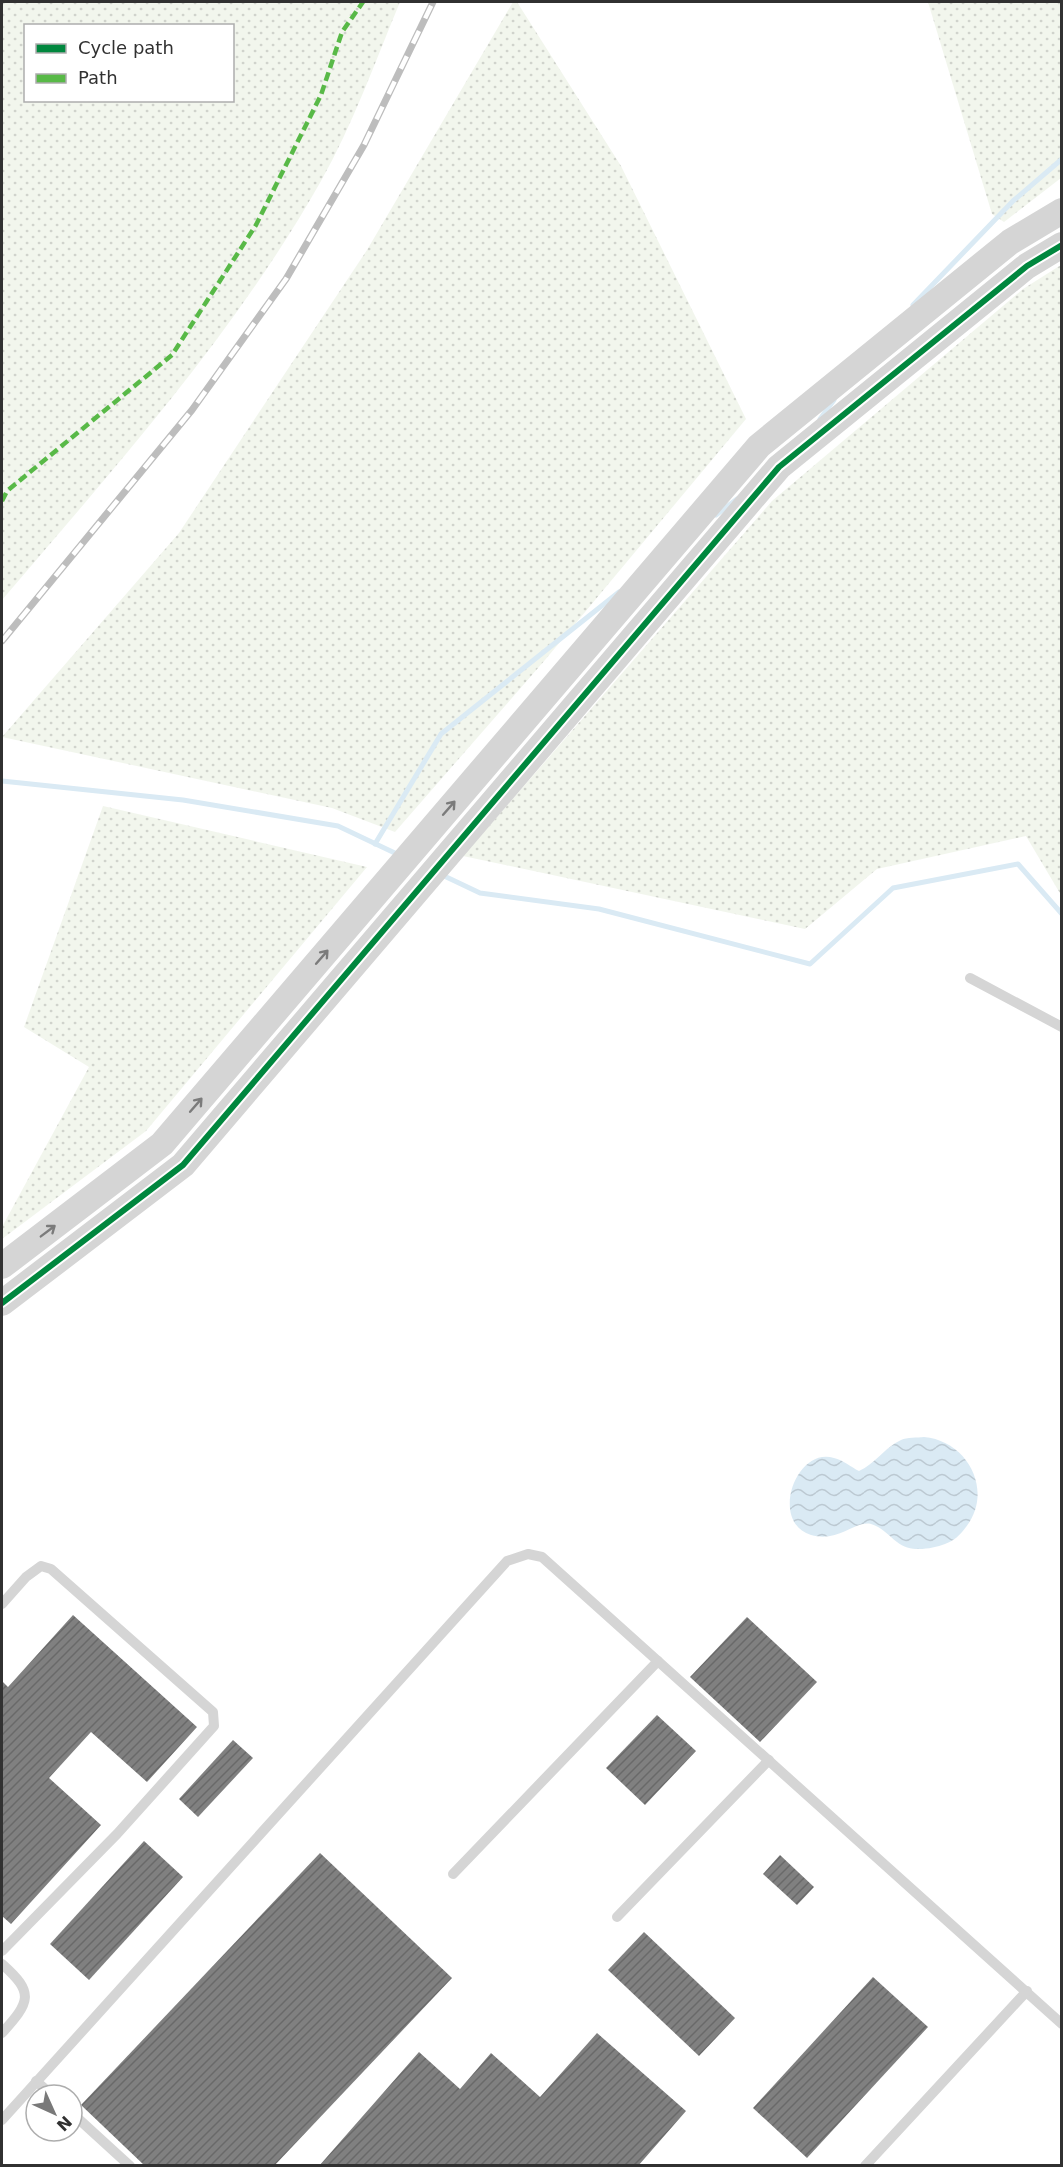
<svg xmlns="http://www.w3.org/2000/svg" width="1063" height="2167" font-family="'DejaVu Sans',sans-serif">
<defs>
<pattern id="grass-dots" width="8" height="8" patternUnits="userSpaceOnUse" patternTransform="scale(1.5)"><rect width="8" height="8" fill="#f2f6ed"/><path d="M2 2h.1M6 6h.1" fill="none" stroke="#d0d3cc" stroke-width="1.8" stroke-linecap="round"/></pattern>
<pattern id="water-waves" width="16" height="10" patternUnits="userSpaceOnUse" patternTransform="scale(1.5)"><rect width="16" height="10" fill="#daeaf4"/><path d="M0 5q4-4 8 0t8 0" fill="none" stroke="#bcc9d2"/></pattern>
<pattern id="building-hatch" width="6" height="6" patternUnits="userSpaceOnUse" patternTransform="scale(1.5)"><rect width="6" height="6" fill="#808080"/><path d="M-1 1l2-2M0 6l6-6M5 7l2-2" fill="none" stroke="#696969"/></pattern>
</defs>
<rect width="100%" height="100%" fill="#fff"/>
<!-- grass -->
<g fill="url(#grass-dots)" fill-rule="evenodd">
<path d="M2,2h398c-25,60 -47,122 -79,179 -87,154 -205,285 -319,419zM26,26h206v74h-206z"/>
<polygon points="513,2 517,2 621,166 746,419 545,660 395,832 332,808 2,737 179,533 367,250"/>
<polygon points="928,2 1061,2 1061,178 1004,222 992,214"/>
<polygon points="1061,265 1061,895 1026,836 877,869 805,929 463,856 772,501 1023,289"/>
<polygon points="103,806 367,867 146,1131 2,1239 2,1227 89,1067 24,1027"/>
</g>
<!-- water -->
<path fill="url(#water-waves)" d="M924,1437c44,4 70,54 42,90 -7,9 -11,13 -21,17 -14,5 -35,9 -48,-2 -8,-6 -15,-15 -26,-18 -16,-4 -32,19 -60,11 -42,-13 -15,-89 23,-77 9,2 17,9 25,13 16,-7 25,-23 42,-31 6,-3 16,-2 23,-3z"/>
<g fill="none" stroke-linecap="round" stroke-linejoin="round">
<!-- stream -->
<g stroke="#daeaf4" stroke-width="5">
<polyline points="913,305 1013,201 1062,159"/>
<polyline points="820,419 834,400"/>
<polyline points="716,515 737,499"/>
<polyline points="2,781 183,800 338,826 399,855"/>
<polyline points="375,844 441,734 619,592"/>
<polyline points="440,874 480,893 599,909 810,964 893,888 1018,864 1062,914"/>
</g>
</g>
<!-- building -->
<g fill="url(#building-hatch)">
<polygon points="73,1615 197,1727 147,1782 91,1732 49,1778 101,1825 11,1924 2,1916 2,1681 8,1687"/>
<polygon points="747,1617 817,1682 760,1742 690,1677"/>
<polygon points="657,1715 696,1751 645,1805 606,1768"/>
<polygon points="233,1740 253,1758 198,1817 179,1799"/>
<polygon points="144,1841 183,1877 89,1980 50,1944"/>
<polygon points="320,1853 452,1978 274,2166 145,2166 81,2105"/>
<polygon points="780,1855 814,1887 797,1905 763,1874"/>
<polygon points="644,1932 735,2018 699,2056 608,1970"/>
<polygon points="873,1977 928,2027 807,2158 753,2108"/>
<polygon points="597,2033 686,2111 638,2166 319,2166 419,2052 460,2089 491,2053 540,2097"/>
</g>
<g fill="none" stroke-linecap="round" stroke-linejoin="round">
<!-- service -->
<g stroke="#d5d5d5" stroke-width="10">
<polyline points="970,978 1062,1027"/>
<polyline points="2,1604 26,1577 41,1566 51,1569 213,1712 214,1726 117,1834 2,1951"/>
<polyline points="453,1874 658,1661"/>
<polyline points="617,1917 769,1760"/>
<path d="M2,1964c33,29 28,38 0,69"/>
<polyline points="36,2081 52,2095"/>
<polyline points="72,2113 130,2166"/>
<polyline points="2,2120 507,1561 528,1554 542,1557 1062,2024"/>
<polyline points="865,2166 1027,1991"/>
</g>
<!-- tertiary -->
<g stroke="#d5d5d5" stroke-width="26">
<polyline points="2,1266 162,1144 759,446 1010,242 1062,211"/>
<polyline points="2,1303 183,1165 779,467 1027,266 1062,245"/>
</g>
<!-- rail casing -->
<g stroke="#bdbdbd" stroke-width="7">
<polyline id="rail" points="2,641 192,410 286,279 364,145 433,2"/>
</g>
<!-- rail -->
<use href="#rail" stroke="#fff" stroke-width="4.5" stroke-dasharray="14" stroke-linecap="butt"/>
<!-- quiet -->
<polyline stroke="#58b947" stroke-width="4.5" stroke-dasharray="9 4.5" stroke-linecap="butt" points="2,501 7,491 172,355 256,225 321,95 342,32 363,2"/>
<!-- cycleway casing -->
<g stroke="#fff" stroke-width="10">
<polyline id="cycleway" points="2,1303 183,1165 779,467 1027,266 1062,245"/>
</g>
<!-- cycleway -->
<use href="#cycleway" stroke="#00873e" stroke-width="6"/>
</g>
<!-- one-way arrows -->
<defs><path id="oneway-shaft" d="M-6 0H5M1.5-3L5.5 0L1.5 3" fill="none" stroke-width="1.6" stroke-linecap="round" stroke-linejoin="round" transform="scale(1.5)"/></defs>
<g stroke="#7b7b7b">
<use href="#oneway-shaft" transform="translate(449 808) rotate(-49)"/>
<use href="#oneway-shaft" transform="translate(322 957) rotate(-49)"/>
<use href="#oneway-shaft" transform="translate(196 1105) rotate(-49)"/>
<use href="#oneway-shaft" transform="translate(48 1231) rotate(-37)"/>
</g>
<!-- border -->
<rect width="1063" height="2167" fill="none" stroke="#313131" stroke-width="6"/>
<!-- legend -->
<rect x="24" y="24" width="210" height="78" fill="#ffffff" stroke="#adadad" stroke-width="1.5"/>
<rect x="36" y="44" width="30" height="9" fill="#00873e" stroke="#adadad" stroke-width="1.5"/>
<text x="78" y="54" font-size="18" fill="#313131">Cycle path</text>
<rect x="36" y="74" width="30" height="9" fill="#58b947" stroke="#adadad" stroke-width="1.5"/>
<text x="78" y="84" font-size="18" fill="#313131">Path</text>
<!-- north arrow -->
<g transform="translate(54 2113) rotate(135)"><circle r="28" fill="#ffffff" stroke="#adadad" stroke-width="1.5"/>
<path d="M0-4.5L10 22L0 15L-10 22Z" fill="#797979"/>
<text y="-9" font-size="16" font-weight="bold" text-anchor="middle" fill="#313131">N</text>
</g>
</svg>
